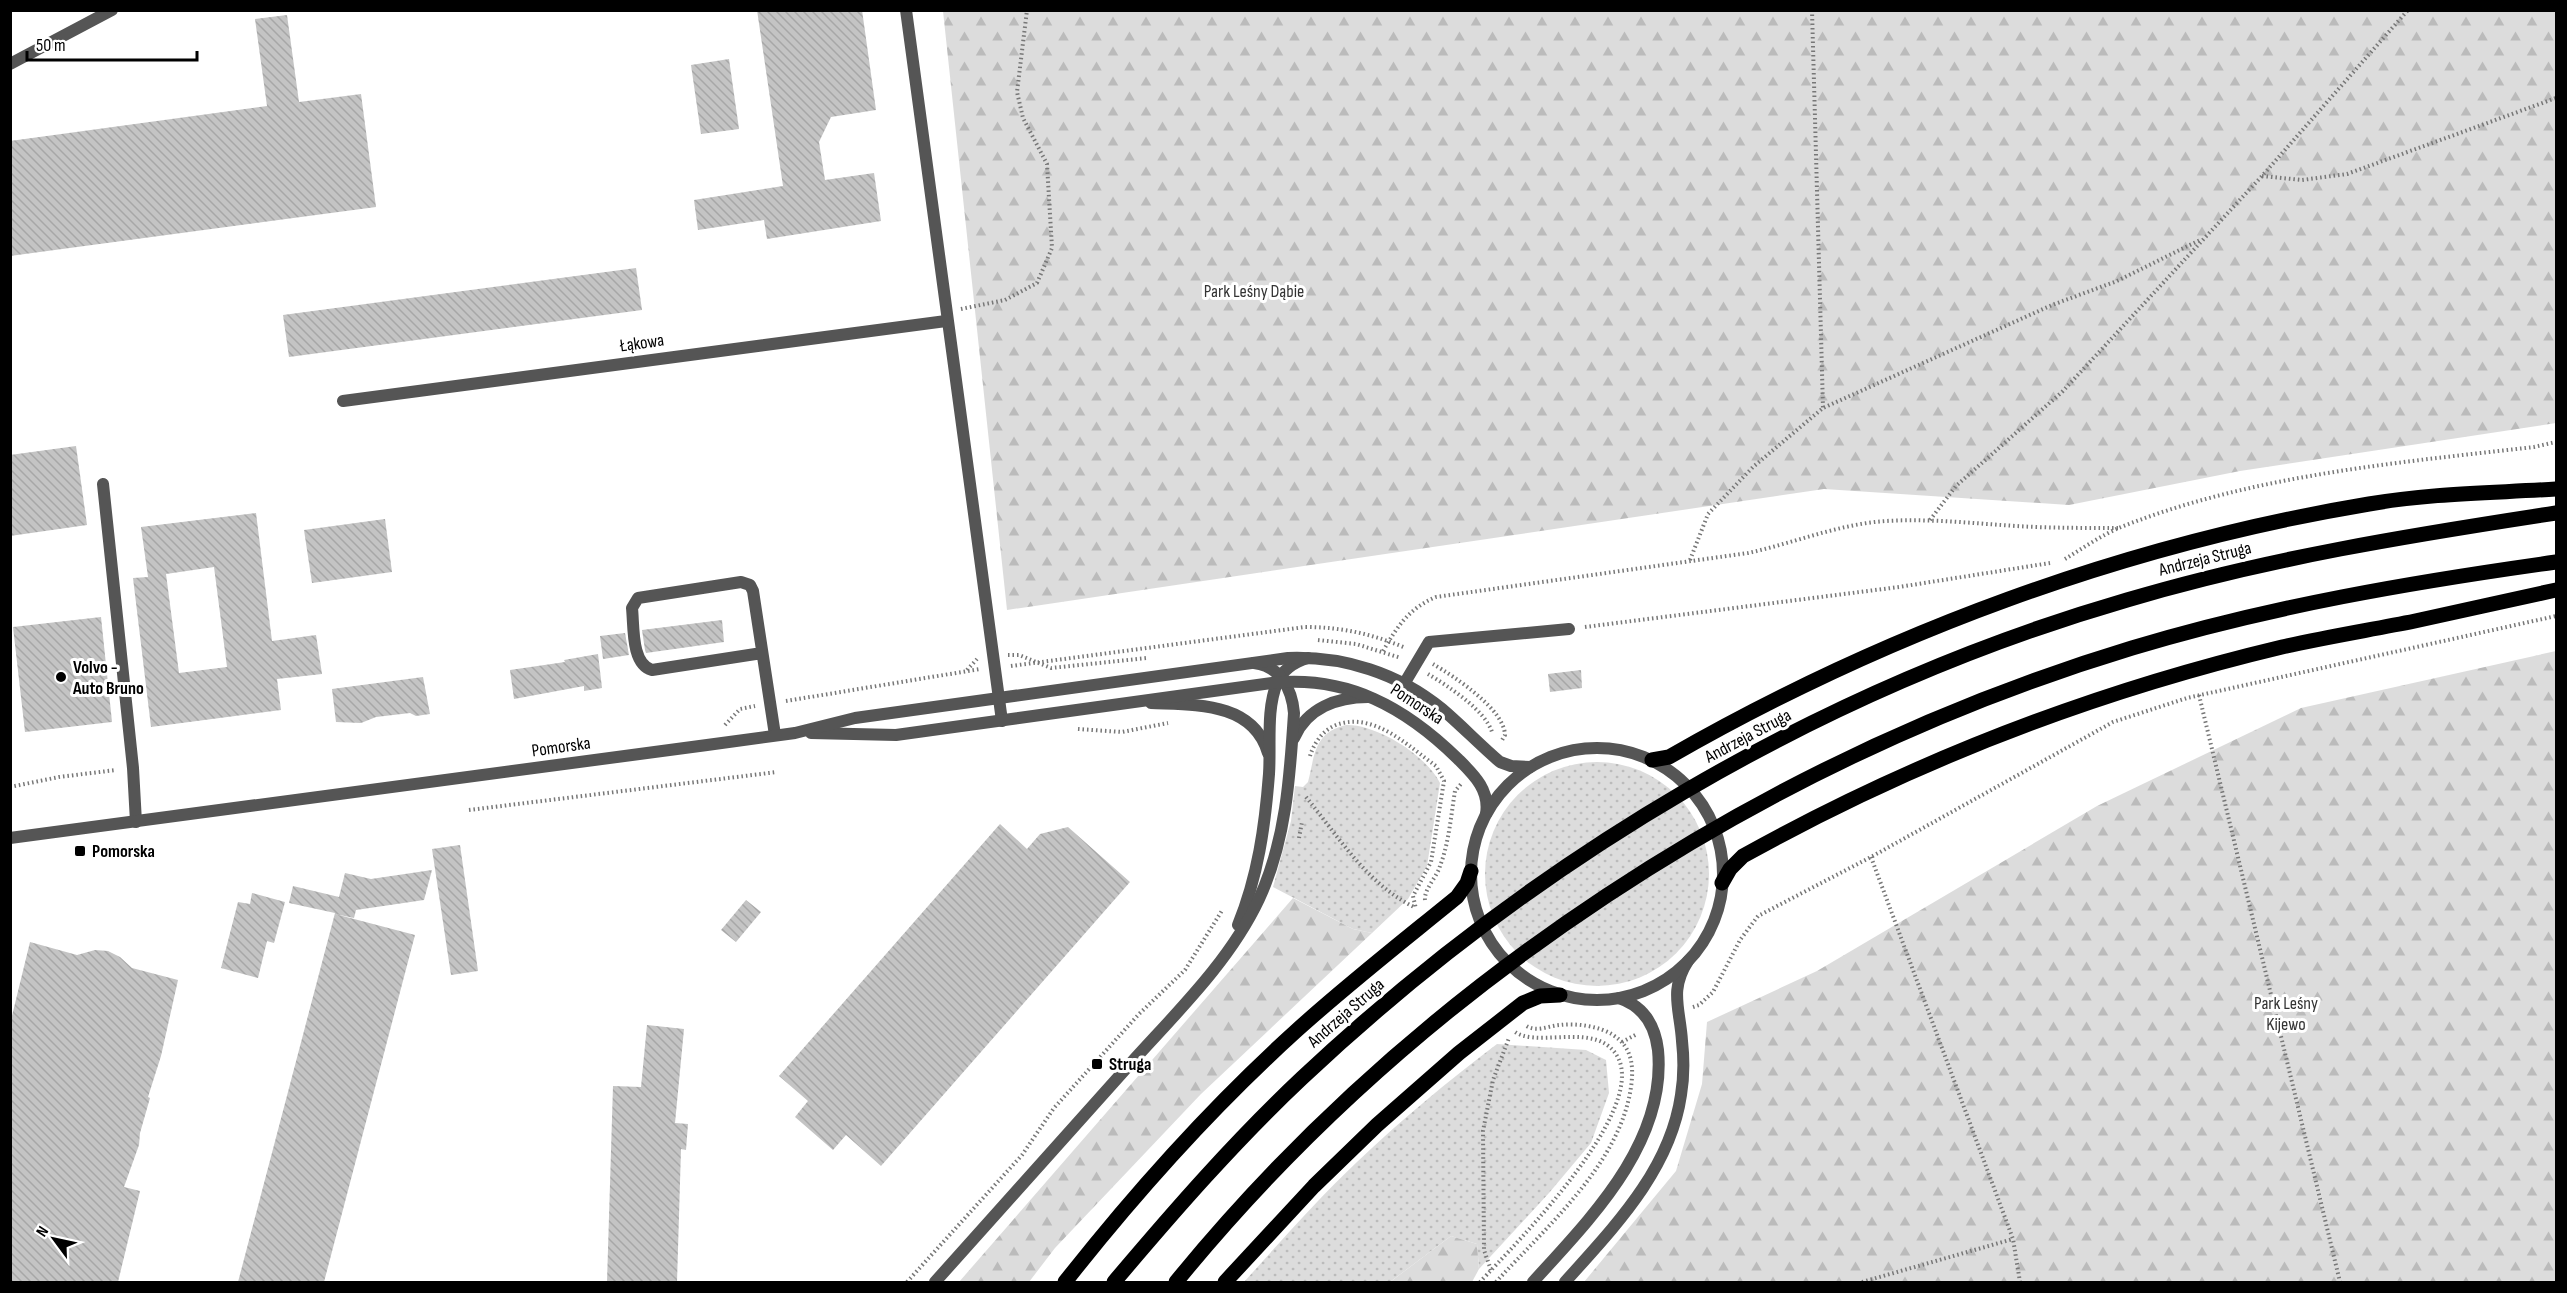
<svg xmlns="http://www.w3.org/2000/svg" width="2567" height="1293" font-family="'Sofia Sans Condensed',sans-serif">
<defs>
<pattern id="grass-dots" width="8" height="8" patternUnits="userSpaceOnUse" patternTransform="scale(1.5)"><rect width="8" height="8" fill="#dcdcdc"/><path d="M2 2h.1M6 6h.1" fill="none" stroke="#bbb" stroke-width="1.8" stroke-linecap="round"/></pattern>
<pattern id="forest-firs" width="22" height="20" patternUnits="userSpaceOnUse" patternTransform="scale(1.5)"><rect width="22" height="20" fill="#dcdcdc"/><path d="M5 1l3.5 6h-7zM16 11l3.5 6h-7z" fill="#bbb"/></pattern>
<pattern id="building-back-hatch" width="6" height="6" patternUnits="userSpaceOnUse" patternTransform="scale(1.5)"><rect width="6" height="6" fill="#c4c4c4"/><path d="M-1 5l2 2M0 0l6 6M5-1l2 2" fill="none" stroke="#a7a7a7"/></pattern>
</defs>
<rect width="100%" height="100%" fill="#fff"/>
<!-- grass -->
<g fill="url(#grass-dots)">
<path d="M1346,725c31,-1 81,31 94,58l-13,83 -19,33 -36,34 -19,-4 -80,-42 18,-66 4,-35 8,1 5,-5c7,-26 5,-49 38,-57z"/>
<circle cx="1597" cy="874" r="112"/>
<path d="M1497,1044l89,6 20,10 3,33 -18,50 -42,50 -70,76 -2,-25 -26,-8 -61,46h-146c37,-41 73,-82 113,-120 44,-42 91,-81 140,-118z"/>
</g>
<!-- forest -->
<g fill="url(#forest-firs)">
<polygon points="943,11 2556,11 2556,423 2240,471 2069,505 1824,489 1007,610"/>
<polygon points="2556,651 2556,1282 1584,1282 1676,1171 1702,1084 1707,1022 1817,971 2097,806 2301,708"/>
<polygon points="1293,898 1353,929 1372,933 1201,1094 1055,1248 1029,1282 959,1282"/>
<polygon points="1451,1236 1477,1244 1479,1269 1472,1282 1390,1282"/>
</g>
<!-- building -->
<g fill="url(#building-back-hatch)" fill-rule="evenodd">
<polygon points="757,10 862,10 876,110 831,117 819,142 825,180 874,173 881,221 767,239 764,220 698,230 694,200 783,186"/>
<polygon points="287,15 299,102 361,94 376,207 10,256 10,141 267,106 255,19"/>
<polygon points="729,59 739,129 701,134 691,65"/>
<polygon points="636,268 642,310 289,357 283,315"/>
<polygon points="76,446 87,525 10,536 10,455"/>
<path d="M256,513l16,128 44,-6 6,39 -45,5 4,31 -130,17 -18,-149 15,-1 -7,-50zM214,567l13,100 -48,6 -13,-99z"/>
<polygon points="385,519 392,572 312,583 304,530"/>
<polygon points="101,617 112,722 25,732 13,627"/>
<polygon points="722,620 724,642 646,653 645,650 642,630"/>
<polygon points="625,633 629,655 603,659 600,636"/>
<polygon points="598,654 602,688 584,691 584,686 514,699 510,670 565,662 564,660"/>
<polygon points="1581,670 1582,688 1550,692 1548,674"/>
<polygon points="423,677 430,714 416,716 410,713 376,717 361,723 336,722 332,689"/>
<polygon points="1000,824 1027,849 1040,834 1068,827 1130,882 881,1166 846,1135 833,1150 795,1117 808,1101 779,1076"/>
<polygon points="460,845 478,971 451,975 432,849"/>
<polygon points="432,870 424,900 356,910 354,918 335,914 415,935 324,1282 238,1282 335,913 289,903 293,886 339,897 345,873 371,879"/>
<polygon points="252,893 285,902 274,943 267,941 258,978 221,968 238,902 250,904"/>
<polygon points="746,900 761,912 736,942 721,930"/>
<polygon points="30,942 77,955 95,950 108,951 120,957 132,968 178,980 161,1056 148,1097 150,1098 140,1133 139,1145 124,1187 140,1191 118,1282 10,1282 10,1024"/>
<polygon points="647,1025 684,1029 675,1123 688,1124 686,1150 681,1149 677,1282 607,1282 613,1086 641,1087"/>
</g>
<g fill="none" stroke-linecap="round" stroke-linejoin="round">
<!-- path -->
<g stroke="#777" stroke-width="4" stroke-dasharray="1.5 3" stroke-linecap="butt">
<polyline points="1812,10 1823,408"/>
<polyline points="2262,176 2302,180 2347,174 2556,98"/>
<polyline points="961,309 1005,300 1037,283 1052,248 1047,164 1023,118 1017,92 1027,10"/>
<polyline points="1930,520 1956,486 2063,391 2262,176 2408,10"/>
<path d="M2065,559c18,-11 37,-24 56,-32 132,-52 273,-64 413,-80l22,-5"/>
<polyline points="1690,560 1708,514 1753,467 1823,408 2052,305 2117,281 2200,240"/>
<polyline points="1585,627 1899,587 2050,563"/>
<polyline points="1318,640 1356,644 1401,658"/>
<path d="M1383,651c14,-24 26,-43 53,-54l312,-44c46,-10 91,-29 138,-32 50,-3 100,4 150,6 28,1 55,1 82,1"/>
<polyline points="1008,655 1019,655 1051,668 1147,658"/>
<path d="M1433,664c22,13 71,45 72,71l-4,7"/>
<path d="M1011,666l294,-39c37,0 67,7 101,21"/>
<polyline points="967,670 977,659"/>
<path d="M1428,674c20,12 57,36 64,58"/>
<polyline points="2199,695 2340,1282"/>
<polyline points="786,701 980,669"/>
<polyline points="725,725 740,709 755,706"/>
<polyline points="1078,729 1122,732 1168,723"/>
<path d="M1310,756c4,-13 13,-26 26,-31 38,-14 72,21 100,41l8,15 -13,81 -18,34 3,13"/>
<polyline points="10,787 59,777 116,770"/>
<path d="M1306,797c32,39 61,87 108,110"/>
<polyline points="469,810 777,772"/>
<polyline points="1299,838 1302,822"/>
<polyline points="1871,857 2013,1239 2020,1282"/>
<path d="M1425,900c-1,-11 12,-23 15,-34 9,-23 11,-51 15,-75l6,-7"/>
<polyline points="1693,1007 1699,1005 1713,992 1740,940 1758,916 1871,857 2113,722 2187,698 2556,616"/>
<polyline points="1622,1042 1637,1034"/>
<polyline points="1491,1270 1484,1250 1483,1131 1493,1080 1509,1038"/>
<polyline points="907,1282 1022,1155 1054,1108 1139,1014 1185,970 1223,909"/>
<path d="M1480,1282c31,-34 191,-191 127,-237 -25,-18 -74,2 -93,-14"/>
<path d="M1496,1282c50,-55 124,-118 135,-195 3,-21 1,-40 -18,-52 -14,-9 -37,-12 -53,-10 -13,1 -24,8 -35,0"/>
<polyline points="1862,1282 2013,1239"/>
</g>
<!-- service -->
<g stroke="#555" stroke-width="12">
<polyline points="906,10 1002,721"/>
<polyline points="10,64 112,10"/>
<polyline points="343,401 946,321"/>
<polyline points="103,484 133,768 136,822"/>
<path d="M762,653l-110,17c-21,-6 -18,-44 -20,-62l6,-10 103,-16 9,3 3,6 22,144"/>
<polyline points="1404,684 1429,642 1569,629"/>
</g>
<!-- minor -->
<g stroke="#555" stroke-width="12">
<path d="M1151,703c42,2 102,-2 117,50"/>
<path d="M1294,738c13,-30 43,-41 74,-41"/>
<path d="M1238,925c20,-49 27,-99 31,-151 2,-29 -3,-64 8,-91 6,-14 17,-21 31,-25"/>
<path d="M935,1282c66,-73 131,-146 196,-219 46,-51 99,-102 128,-164 27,-58 31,-123 35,-186 -2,-24 -14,-47 -40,-50"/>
<path d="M1533,1282c57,-63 134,-139 125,-232 -3,-25 -15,-44 -39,-52"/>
<path d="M1565,1282c48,-54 105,-111 116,-187 3,-18 3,-36 1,-54 -2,-32 -13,-51 6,-80"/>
</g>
<!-- tertiary -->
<g stroke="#555" stroke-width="12">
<path d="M811,733l85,2 376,-52c76,-8 134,25 186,76 16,16 32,31 28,55"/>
<circle cx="1597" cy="874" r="126"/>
<path d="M10,838l697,-93 88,-12 60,-15 433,-60c56,-2 110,15 154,51 20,17 38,36 58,53l11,4 19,1"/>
</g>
<!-- primary -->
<g stroke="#000" stroke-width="15">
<path d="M1652,760l17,-3c216,-124 454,-212 700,-253 62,-11 125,-11 187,-15"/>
<path d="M1722,883l8,-14 13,-13c169,-94 350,-164 539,-209 44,-10 88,-17 133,-26 47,-10 94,-21 141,-31"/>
<path d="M1065,1282c70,-89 147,-175 231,-251 52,-47 107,-90 161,-134l10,-14 4,-12"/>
<path d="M1114,1282c60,-71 121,-141 188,-204 233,-219 518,-389 825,-478 141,-42 285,-65 429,-87"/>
<path d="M1176,1282c242,-297 589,-523 956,-634 139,-42 281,-66 424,-86"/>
<polyline points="1225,1282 1314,1186 1377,1125 1459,1053 1523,1003 1540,996 1560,995"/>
</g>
</g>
<!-- markers -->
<g fill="#000" stroke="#fff" stroke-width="2">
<circle cx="61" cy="677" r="6"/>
<rect x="74" y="845" width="12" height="12" rx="3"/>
<rect x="1091" y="1058" width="12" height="12" rx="3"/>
</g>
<g text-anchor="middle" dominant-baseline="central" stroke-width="6" stroke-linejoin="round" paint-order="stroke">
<!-- park labels -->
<g font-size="18" fill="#333" stroke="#fff">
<text x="1254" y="291">Park Leśny Dąbie</text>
<text x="2286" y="1003">Park Leśny<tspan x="2286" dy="21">Kijewo</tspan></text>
</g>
<!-- street labels -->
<g font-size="18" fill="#000" stroke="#fff">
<text transform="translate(642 343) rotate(-8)">Łąkowa</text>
<text transform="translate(2205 559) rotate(-14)">Andrzeja Struga</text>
<text transform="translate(1417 704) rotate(33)">Pomorska</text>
<text transform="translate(1748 736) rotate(-28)">Andrzeja Struga</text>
<text transform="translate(561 747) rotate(-8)">Pomorska</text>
<text transform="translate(1346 1013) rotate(-41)">Andrzeja Struga</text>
</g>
<!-- poi labels -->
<g font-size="18" font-weight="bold" fill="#000" stroke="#fff" text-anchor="start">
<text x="73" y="667">Volvo -<tspan x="73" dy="21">Auto Bruno</tspan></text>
<text x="92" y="851">Pomorska</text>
<text x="1109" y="1064">Struga</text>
</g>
</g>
<!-- border -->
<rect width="2567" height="1293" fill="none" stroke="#000000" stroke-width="24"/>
<!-- north arrow -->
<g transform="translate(54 1239) rotate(303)" stroke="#ffffff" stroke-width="4.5" paint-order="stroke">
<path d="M0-4.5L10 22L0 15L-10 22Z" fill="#000000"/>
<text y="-9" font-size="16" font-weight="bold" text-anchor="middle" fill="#000000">N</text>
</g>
<!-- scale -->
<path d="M27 51v9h170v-9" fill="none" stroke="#000000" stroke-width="3"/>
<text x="36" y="51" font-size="18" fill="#000000" stroke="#ffffff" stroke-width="4.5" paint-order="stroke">50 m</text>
</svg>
